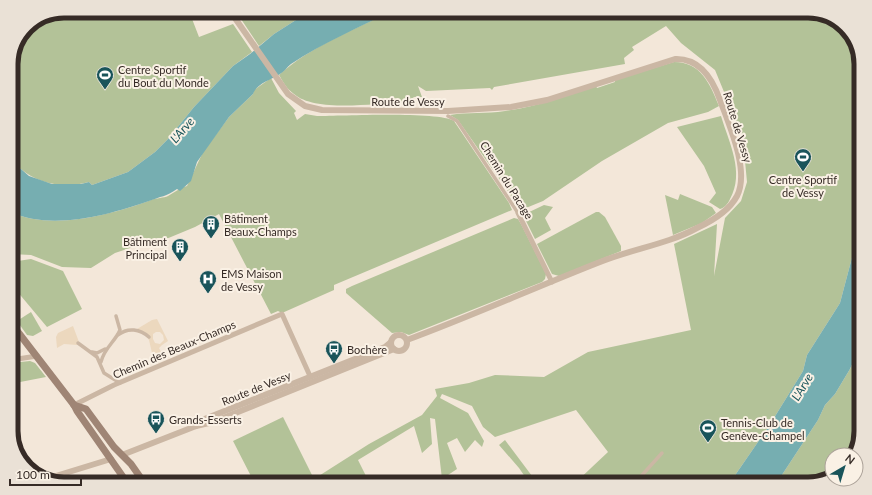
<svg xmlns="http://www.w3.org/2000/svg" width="872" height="495" font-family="Lato,sans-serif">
<rect width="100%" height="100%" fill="#f3e7d9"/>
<!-- green -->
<g fill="#b3c298">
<path d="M64,11h125l10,26 34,-13 19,28 -19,14 -39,41 -26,32 -13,13 -27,20 -36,13 -3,-3c-23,6 -50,3 -68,-13h-4l-6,-5v-11l5,3 -5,-4v-91l16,-35z"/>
<polygon points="240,11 310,11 274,34 259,46 237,13"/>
<path d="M393,11h415l26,7 18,17 9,26v147l-7,23v19l-14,53 -33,52 -4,16 -34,55 -40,58h-155l34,-32 -32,-42 -81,27 -12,-10 -11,-21 -30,-12 -2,4 28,15 16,28 -2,6 -7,-7 -10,12 -8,-14 -10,5 10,26 -15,10 -7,-60 -5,-1 2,26 -10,9 -8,-27 -56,34 12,24h-115l-22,-43 50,-24 31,62 55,-35 53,-29 15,-19 -2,-7 34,-6 26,-8 49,2 44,-25 103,-22 -17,-86 43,-20 -3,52 11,-58 16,-17 6,-19 -2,-21h4l-6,-23 -28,-68 -34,-27 -15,-17 -34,21 2,3 -10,8 1,6 -131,23 -2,3 -2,-2 -64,3 -8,-5 4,11h-8l-10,8 -4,-3c-26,2 -86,10 -106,-8 -7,-5 -11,-12 -15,-19 32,-29 76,-46 114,-64z"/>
<path d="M674,62c27,0 36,22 45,44l-11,6 -40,11 -66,38 -59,40 -22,9 -63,-90 -8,-5c18,-3 36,-1 55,-4 31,-4 61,-15 91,-25l1,2 18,-6v-2z"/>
<path d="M271,78l8,15 17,18 -2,2 3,7 8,-6 12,2c25,0 121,-5 137,5l55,82 3,7 -178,75v5l-52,23 -4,-2 -7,3 -52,-100 -24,13 -41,17 -3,-3 -36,12 -24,15 -29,-1 -31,-12 -20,-1v-42c40,19 100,3 140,-12 5,-2 13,-2 17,-4 7,-4 12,-8 19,-10l16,-34 26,-35 24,-23 1,-4z"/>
<path d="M721,116c8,27 24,56 9,83 -2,5 -6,9 -10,10l-11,-7 7,-9 -12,-27 -27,-39z"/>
<polygon points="680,194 712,207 716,213 702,223 673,235 665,195 678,200"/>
<polygon points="544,205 553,207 545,218 551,230 535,239 523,215"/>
<polygon points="596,212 599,212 605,217 621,246 621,251 559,276 552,274 537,244"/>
<polygon points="514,218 518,219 521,224 546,274 545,279 542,282 409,335 401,332 392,333 346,293 346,289 352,286"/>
<polygon points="11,259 18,261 31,259 63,271 82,309 47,327 11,284"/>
<polygon points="31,312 42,331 33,336 27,335 17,321"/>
<polygon points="861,345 861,431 855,455 832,455 832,478 808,484 776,484 818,420 825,405 835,394 850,369"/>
<polygon points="30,361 35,363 46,377 15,383 15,388 11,388 11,363"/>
<polygon points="505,440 538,484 530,484 519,468 499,445"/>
</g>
<!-- plaza -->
<g fill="#ecd8be" fill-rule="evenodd">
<path d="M157,319l11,22 -6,4 -3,3 2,4 -5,2 -1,-2 -3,1 -3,-13 -4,-5 -8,-3v-3l15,-9zM156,332h4l3,3 1,5 -4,4 -5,-1 -2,-4v-5z"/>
<polygon points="73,326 79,342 77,345 64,344 57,348 56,337 58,333"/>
</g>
<!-- water -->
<g fill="#76aeb1">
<path d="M310,11h83c-34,16 -70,32 -102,53 -4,3 -7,8 -11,10 -9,6 -23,9 -27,20l-24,23 -32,45 -6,19 -11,10 -3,-2c-11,8 -16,7 -28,12 -40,14 -98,30 -138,11v-48l6,5h4l8,7 23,8h29l8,-2 3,3 36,-13 27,-20 13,-13 26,-32 39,-41 17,-12 24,-20z"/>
<polygon points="861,208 861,345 850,369 835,394 825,405 818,420 776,484 729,484 769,426 803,371 807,355 840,303 854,250 854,231"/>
</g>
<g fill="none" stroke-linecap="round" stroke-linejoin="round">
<!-- pedestrian -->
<g stroke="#cbb7a4" stroke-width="3.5">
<polyline points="448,116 457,121 518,213"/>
<path d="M118,335c10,-8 22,-6 31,2"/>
<polyline points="78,343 97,357 104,373 120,383"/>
<polyline points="92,352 97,353 105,349"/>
<path d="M101,362c3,-14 14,-20 19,-32l-4,-14"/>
<polyline points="634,484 662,453"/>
</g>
<!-- minor -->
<g stroke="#cbb7a4" stroke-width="5">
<polyline points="518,213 552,282"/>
<polyline points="11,360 37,356"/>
<polyline points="74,405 114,385 282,314 310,376"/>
</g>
<!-- tertiary -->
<g stroke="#cbb7a4" stroke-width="6">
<path d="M230,11l58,83 17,12 17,4 126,1 63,-4 36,-7 128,-41c25,-1 38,21 45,41 9,25 30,71 17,96 -8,15 -25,25 -40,32 -29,16 -65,21 -97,34 -64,25 -128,54 -193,78"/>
<circle cx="399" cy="343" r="8"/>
<polyline points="196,426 202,420 385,347 391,342"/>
<polyline points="122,455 196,426 213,422 394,349"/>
<polyline points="46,479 111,459"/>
</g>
<!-- secondary -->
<g stroke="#9f8575" stroke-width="7">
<polyline points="11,323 74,405 77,411 128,484"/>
<polyline points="74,405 86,409 114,447 131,464 145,484"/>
</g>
</g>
<!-- icons -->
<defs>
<g id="stadium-pin" transform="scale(0.9)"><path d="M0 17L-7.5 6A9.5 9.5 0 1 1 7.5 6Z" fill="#19545a" stroke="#faf1e5"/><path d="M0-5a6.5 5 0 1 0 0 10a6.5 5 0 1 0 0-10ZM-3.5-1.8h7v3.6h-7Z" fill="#fff"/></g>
<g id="building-pin" transform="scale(0.9)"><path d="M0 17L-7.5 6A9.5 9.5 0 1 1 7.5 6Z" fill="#19545a" stroke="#faf1e5"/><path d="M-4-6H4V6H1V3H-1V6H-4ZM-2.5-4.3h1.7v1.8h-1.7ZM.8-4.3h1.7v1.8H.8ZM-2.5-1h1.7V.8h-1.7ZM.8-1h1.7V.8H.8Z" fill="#fff"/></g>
<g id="hospital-pin" transform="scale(0.9)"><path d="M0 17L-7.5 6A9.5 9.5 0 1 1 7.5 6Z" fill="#19545a" stroke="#faf1e5"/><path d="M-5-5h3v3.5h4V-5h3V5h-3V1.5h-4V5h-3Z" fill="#fff"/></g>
<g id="bus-pin" transform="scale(0.9)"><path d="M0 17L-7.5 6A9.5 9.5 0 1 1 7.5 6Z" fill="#19545a" stroke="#faf1e5"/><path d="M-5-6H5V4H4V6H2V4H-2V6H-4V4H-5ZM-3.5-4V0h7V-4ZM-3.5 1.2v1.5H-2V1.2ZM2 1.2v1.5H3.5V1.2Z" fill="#fff"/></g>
</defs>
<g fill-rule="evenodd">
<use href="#stadium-pin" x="105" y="75"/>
<use href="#stadium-pin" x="803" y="157"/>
<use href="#building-pin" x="211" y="224"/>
<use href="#building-pin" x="180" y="247"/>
<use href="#hospital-pin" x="208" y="279"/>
<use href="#bus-pin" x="334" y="349"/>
<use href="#bus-pin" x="156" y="419"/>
<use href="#stadium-pin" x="708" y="428"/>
</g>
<g text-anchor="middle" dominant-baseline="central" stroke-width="4" stroke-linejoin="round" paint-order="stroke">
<!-- poi labels -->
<g font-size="11" fill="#362b26" stroke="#faf1e5" text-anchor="start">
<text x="118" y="69">Centre Sportif<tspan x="118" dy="13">du Bout du Monde</tspan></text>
<text x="803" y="179" text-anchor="middle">Centre Sportif<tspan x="803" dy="13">de Vessy</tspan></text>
<text x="224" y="218">Bâtiment<tspan x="224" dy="13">Beaux-Champs</tspan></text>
<text x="167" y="241" text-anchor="end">Bâtiment<tspan x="167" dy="13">Principal</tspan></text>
<text x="221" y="273">EMS Maison<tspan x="221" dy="13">de Vessy</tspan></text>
<text x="347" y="349">Bochère</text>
<text x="169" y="419">Grands-Esserts</text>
<text x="721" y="422">Tennis-Club de<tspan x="721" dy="13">Genève-Champel</tspan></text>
</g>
<!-- street labels -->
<g font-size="11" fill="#362b26" stroke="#faf1e5">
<text x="408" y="101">Route de Vessy</text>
<text transform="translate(738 127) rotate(73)">Route de Vessy</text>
<text transform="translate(507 180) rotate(58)">Chemin du Pacage</text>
<text transform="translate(174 349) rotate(-23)">Chemin des Beaux-Champs</text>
<text transform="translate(256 388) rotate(-22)">Route de Vessy</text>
</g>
<!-- water labels -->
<g font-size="12" font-style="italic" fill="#19545a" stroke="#faf1e5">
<text transform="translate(182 130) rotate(-49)">L'Arve</text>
<text transform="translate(802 387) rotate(-59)">L'Arve</text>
</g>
</g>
<!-- crop -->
<path d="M0 0H872V495H0ZM64 18H808A46 46 0 0 1 854 64V431A46 46 0 0 1 808 477H64A46 46 0 0 1 18 431V64A46 46 0 0 1 64 18Z" fill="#eae1d6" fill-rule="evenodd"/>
<path fill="none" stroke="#362b26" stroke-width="5" d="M64 18H808A46 46 0 0 1 854 64V431A46 46 0 0 1 808 477H64A46 46 0 0 1 18 431V64A46 46 0 0 1 64 18Z"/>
<!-- north arrow -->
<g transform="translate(844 467) rotate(38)"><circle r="19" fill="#faf1e5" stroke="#aca299"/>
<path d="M0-3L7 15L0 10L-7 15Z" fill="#19545a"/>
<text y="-6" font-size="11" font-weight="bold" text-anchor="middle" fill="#362b26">N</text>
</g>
<!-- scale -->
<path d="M10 479v6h71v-6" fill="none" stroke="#362b26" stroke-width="2"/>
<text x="16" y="479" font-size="12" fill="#362b26" stroke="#faf1e5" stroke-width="3" paint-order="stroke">100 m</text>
</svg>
